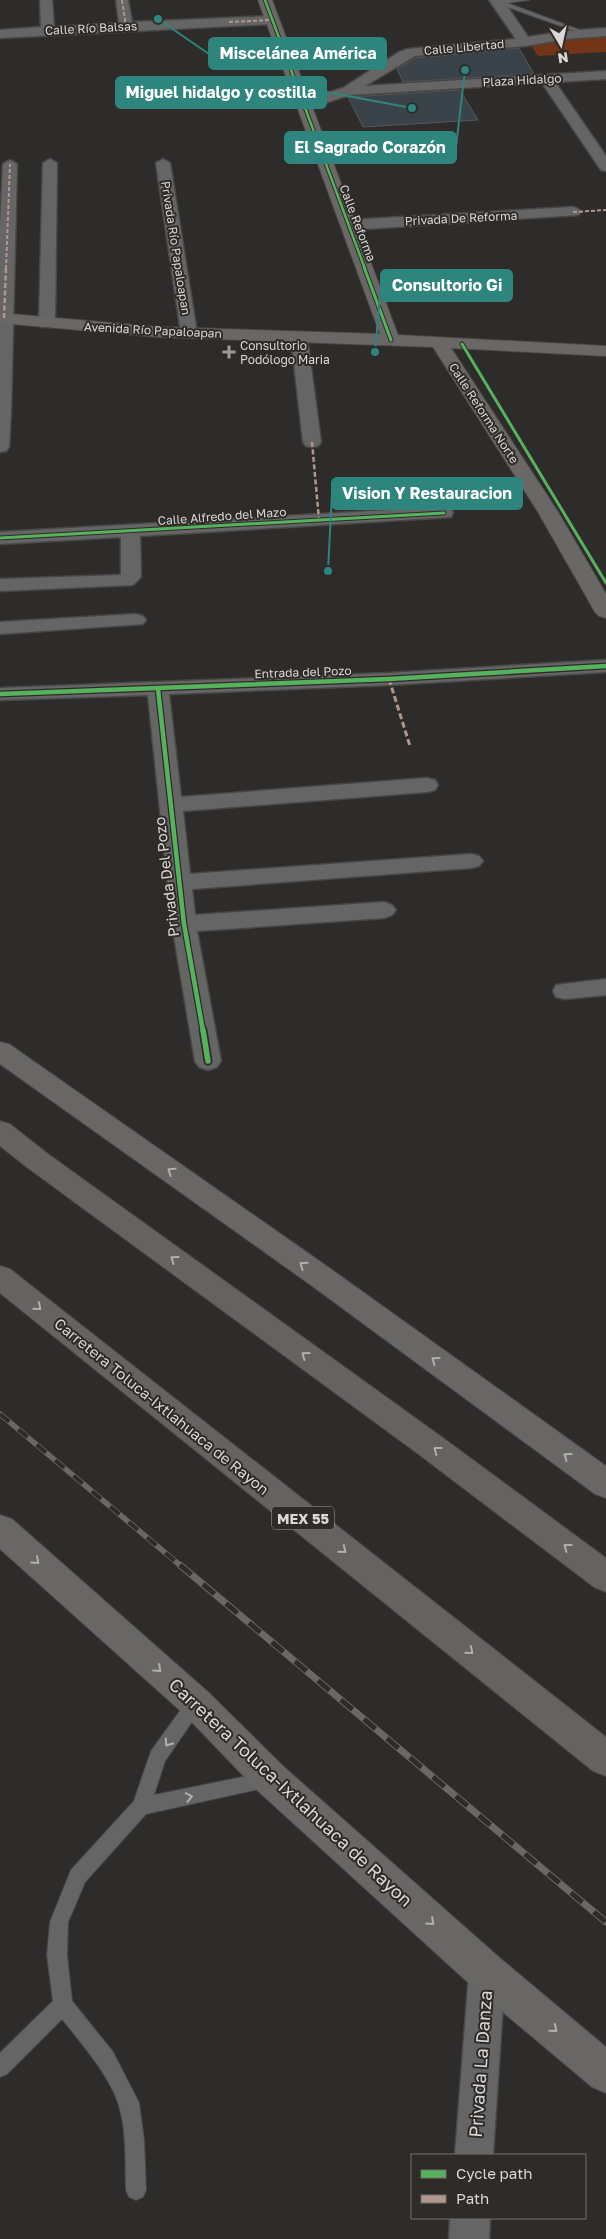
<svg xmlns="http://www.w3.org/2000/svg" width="606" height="2239" font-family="'Golos Text',sans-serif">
<rect width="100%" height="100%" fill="#2e2c2a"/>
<!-- green -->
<polygon fill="#733517" points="606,33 606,52 538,56 529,42"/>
<!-- building -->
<g fill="#3a434a" stroke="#575757">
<polygon points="519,48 534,74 403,82 397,69 416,58"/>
<polygon points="460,90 478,120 363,127 348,97"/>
</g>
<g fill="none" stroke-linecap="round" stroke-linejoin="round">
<!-- lane casing -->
<g stroke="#494746" stroke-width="2">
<g id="lane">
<polygon points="498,0 529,0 507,3 588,33 583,34 496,3 496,1"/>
<path d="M196,1695l6,2 3,6 -40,58 -11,34 113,-23 6,2 3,6 -3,6 -127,28 -61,68 -17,40 -1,33 5,46 41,51 26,51 5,37 2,50 -3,7 -7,3 -7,-3 -3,-7c-1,-27 1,-58 -7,-84 -8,-29 -38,-63 -57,-87l-55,55 -7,3v-24l53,-52 -6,-46 3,-33 21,-52 63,-69 17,-50 39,-54z"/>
</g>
</g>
<!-- street casing -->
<g stroke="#494746" stroke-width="3">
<g id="street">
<polygon points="40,0 52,0 54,27 119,23 116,0 128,0 132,22 271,16 277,20 271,24 0,38 0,30 41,27"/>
<polygon points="489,0 503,0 528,37 567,31 606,28 606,36 567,39 525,46 415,56 365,86 606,71 606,79 555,82 606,156 606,171 601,170 542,83 350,95 305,109 298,105 300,102 343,88 399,52 408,49 516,39"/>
<polygon points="50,159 57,163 55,323 53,327 41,327 39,323 43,163"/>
<polygon points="163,159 170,163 197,333 195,337 183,337 181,333 156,163"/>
<polygon points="10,160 17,164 11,411 9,447 6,451 0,452 0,227 3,164"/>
<polygon points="573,207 578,209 581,212 578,215 349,230 344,228 341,225 344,222 349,220"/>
<polygon points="299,332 305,333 307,337 321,442 318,446 312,447 306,446 303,442 291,337 293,333"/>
<polygon points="444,507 451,509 453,513 451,517 140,536 141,577 133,585 0,591 0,579 121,575 121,537 0,544 0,532"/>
<polygon points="136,614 143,616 146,620 143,624 0,634 0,622"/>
<polygon points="606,660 606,672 389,685 169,694 181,797 427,778 435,780 438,785 435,790 427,792 183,811 190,874 471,854 479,856 483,861 479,866 471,868 192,889 195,915 384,902 392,905 396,910 392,915 384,918 197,931 221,1061 217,1067 208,1070 199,1067 195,1061 172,924 148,695 0,700 0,688 389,673"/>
<polygon points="606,979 606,995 565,999 556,997 553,991 556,985"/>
<polygon points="487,1955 500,1960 505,1973 493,2155 455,2155 469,1973 474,1960"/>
<polygon points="450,2218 490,2218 489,2239 449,2239"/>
</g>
</g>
<!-- secondary casing -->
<g stroke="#494746" stroke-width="2">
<polygon id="secondary" points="258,0 272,0 398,335 606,346 606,356 451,348 558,512 606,594 606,618 599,616 595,612 538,512 433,347 158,337 0,323 0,313 158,327 380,334"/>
</g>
<!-- primary casing -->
<g stroke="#494746" stroke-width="2">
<g id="primary">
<polygon points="0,1042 9,1044 328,1267 606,1466 606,1498 595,1494 308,1283 0,1064"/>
<polygon points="0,1515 12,1519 208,1692 284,1767 501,1959 606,2047 606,2093 592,2087 473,1987 258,1791 184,1714 0,1549"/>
</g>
</g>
<!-- highway casing -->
<g stroke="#494746" stroke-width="2">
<g id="highway">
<polygon points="0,1121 10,1124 48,1154 439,1435 606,1558 606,1592 594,1587 417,1453 28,1168 0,1146"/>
<polygon points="0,1266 10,1269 606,1737 606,1776 593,1771 0,1293"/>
</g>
</g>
<!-- lane -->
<use href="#lane" fill="#666565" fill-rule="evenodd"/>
<!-- street -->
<use href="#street" fill="#666565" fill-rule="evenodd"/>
<!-- secondary -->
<use href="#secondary" fill="#6a6866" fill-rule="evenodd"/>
<!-- primary -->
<use href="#primary" fill="#686766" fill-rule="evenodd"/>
<!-- highway -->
<use href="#highway" fill="#656361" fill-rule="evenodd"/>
<!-- rail-far1 casing -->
<g stroke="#6a6866" stroke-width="5.5">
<polyline id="rail-far1" points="0,1414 181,1566"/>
</g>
<!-- rail casing -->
<g stroke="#6a6866" stroke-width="7">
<polyline id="rail" points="180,1565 606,1922"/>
</g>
<!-- rail-far1 -->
<use href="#rail-far1" stroke="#2f2b29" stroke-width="4" stroke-dasharray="12" stroke-linecap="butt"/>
<!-- rail -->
<use href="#rail" stroke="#2f2b29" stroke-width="5" stroke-dasharray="15" stroke-linecap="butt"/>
<!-- quiet-far2 -->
<g stroke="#b2968c" stroke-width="2" stroke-dasharray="4 2" stroke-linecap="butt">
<polyline points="122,0 126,26"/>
<polyline points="229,22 271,20"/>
<polyline points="573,212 606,210"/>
<polyline points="6,269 10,164"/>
</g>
<!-- quiet-far1 -->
<g stroke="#b2968c" stroke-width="2.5" stroke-dasharray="5 2.5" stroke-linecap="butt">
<polyline points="4,318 6,267"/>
<polyline points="312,442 319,520"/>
</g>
<!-- quiet -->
<polyline stroke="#b2968c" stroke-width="3" stroke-dasharray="6 3" stroke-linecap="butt" points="389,679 410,746"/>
<!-- cycleway-far3 casing -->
<g stroke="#2f2b29" stroke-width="4.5">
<polyline id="cycleway-far3" points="265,0 365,269"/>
</g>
<!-- cycleway-far2 casing -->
<g stroke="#2f2b29" stroke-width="5">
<g id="cycleway-far2">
<polyline points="364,267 391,340"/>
<polyline points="462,344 606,583"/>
<polyline points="0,538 444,513"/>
</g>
</g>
<!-- cycleway-far1 casing -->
<g stroke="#2f2b29" stroke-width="7">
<g id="cycleway-far1">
<polyline points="158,689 184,924 203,1031"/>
<polyline points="0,694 389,679 606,666"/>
</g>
</g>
<!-- cycleway casing -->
<g stroke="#2f2b29" stroke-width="9">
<polyline id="cycleway" points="203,1030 208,1061"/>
</g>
<!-- cycleway-far3 -->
<use href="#cycleway-far3" stroke="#56b35d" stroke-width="2.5"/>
<!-- cycleway-far2 -->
<use href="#cycleway-far2" stroke="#56b35d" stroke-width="3"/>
<!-- cycleway-far1 -->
<use href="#cycleway-far1" stroke="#56b35d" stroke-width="4.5"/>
<!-- cycleway -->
<use href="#cycleway" stroke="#56b35d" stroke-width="5.5"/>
</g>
<!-- one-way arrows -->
<defs><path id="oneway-chevron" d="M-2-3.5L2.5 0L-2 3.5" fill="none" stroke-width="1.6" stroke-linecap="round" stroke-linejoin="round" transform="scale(1.25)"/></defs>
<g stroke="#b2b0ae">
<use href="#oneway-chevron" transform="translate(171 1171) rotate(-145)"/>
<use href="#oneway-chevron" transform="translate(303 1265) rotate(-145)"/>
<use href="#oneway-chevron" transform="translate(435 1360) rotate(-144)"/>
<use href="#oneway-chevron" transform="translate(567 1456) rotate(-144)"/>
<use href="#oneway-chevron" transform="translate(36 1561) rotate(42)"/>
<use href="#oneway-chevron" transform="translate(158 1669) rotate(42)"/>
<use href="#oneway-chevron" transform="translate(431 1922) rotate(42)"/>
<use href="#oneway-chevron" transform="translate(554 2029) rotate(40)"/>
</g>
<g stroke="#b1aeac">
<use href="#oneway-chevron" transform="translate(174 1259) rotate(-144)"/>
<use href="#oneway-chevron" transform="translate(38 1307) rotate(39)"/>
<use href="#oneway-chevron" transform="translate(305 1355) rotate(-144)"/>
<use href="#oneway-chevron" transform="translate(437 1450) rotate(-143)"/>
<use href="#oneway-chevron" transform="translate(567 1547) rotate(-143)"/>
<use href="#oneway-chevron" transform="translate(343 1550) rotate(39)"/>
<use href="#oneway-chevron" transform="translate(470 1651) rotate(39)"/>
</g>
<g stroke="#b1afae">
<use href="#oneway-chevron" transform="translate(168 1743) rotate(126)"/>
<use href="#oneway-chevron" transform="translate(189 1797) rotate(-11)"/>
</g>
<!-- markers -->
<path fill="#9e9b99" stroke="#2f2b29" stroke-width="2" d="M226.5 344.5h5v5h5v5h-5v5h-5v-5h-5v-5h5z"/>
<g text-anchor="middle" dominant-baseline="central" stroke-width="4" stroke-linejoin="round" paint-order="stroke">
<!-- far-street labels -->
<g font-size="12" fill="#dad7d5" stroke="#2f2b29">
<text transform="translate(91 28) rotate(-3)">Calle Río Balsas</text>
<text transform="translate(464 47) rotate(-5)">Calle Libertad</text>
<text transform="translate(522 80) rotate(-3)">Plaza Hidalgo</text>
<text transform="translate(461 218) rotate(-3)">Privada De Reforma</text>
<text transform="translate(358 223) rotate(69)">Calle Reforma</text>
<text transform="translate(176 248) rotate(81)">Privada Río Papaloapan</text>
<text transform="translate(153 330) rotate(3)">Avenida Río Papaloapan</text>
<text transform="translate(484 413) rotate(57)">Calle Reforma Norte</text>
<text transform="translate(222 516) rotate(-4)">Calle Alfredo del Mazo</text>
<text transform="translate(303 672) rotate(-2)">Entrada del Pozo</text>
</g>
<!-- far-poi labels -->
<g font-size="12" fill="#dad7d5" stroke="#2f2b29" text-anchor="start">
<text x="240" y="345">Consultorio<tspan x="240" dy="14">Podólogo Maria</tspan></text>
</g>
<!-- shield labels -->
<rect fill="#2f2b29" stroke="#a7a3a1" stroke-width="1" x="272" y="1506.5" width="62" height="23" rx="4"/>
<g font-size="14" font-weight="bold" fill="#dad7d5">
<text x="303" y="1518">MEX 55</text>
</g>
<!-- street labels -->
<g font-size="15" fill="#dad7d5" stroke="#2f2b29">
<text transform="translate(166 877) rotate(-97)">Privada Del Pozo</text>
<text transform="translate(162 1406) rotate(39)">Carretera Toluca-Ixtlahuaca de Rayon</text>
</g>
<!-- near-street labels -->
<g font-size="18" fill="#dad7d5" stroke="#2f2b29">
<text transform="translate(291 1792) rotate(43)">Carretera Toluca-Ixtlahuaca de Rayon</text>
<text transform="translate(480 2064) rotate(-86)">Privada La Danza</text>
</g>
</g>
<!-- callouts -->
<path fill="none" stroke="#2d857d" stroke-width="2" d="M158 19L209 54M412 108L326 92M465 70L456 147M375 352L381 285M328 571L332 493"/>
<g fill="#2d857d" stroke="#2f2b29" stroke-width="2">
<circle cx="158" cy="19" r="5"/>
<circle cx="412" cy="108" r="5"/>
<circle cx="465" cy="70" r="5"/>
<circle cx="375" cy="352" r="5"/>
<circle cx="328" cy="571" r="5"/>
</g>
<g fill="#2d857d" stroke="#2d857d" stroke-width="2">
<rect x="209" y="38" width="177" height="31" rx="5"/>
<rect x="116" y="77" width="210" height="31" rx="5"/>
<rect x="285" y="132" width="171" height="31" rx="5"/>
<rect x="381" y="270" width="131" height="31" rx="5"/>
<rect x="332" y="478" width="190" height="31" rx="5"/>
</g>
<g font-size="16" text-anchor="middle" font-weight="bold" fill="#fff">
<text x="298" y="59">Miscelánea América</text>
<text x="221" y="98">Miguel hidalgo y costilla</text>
<text x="370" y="153">El Sagrado Corazón</text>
<text x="447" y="291">Consultorio Gi</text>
<text x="427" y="499">Vision Y Restauracion</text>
</g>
<!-- legend -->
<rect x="411" y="2154" width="175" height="65" fill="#2f2b29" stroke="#73706e"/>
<rect x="421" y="2170" width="25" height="8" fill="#56b35d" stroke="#73706e"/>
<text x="456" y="2179" font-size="15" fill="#dad7d5">Cycle path</text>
<rect x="421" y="2195" width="25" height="8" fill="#b2968c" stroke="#73706e"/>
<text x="456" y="2204" font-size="15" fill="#dad7d5">Path</text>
<!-- north arrow -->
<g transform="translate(561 45) rotate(171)" stroke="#2f2b29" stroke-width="4" paint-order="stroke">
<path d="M0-4L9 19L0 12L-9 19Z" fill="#dad7d5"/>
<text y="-8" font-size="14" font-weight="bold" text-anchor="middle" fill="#dad7d5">N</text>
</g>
</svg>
